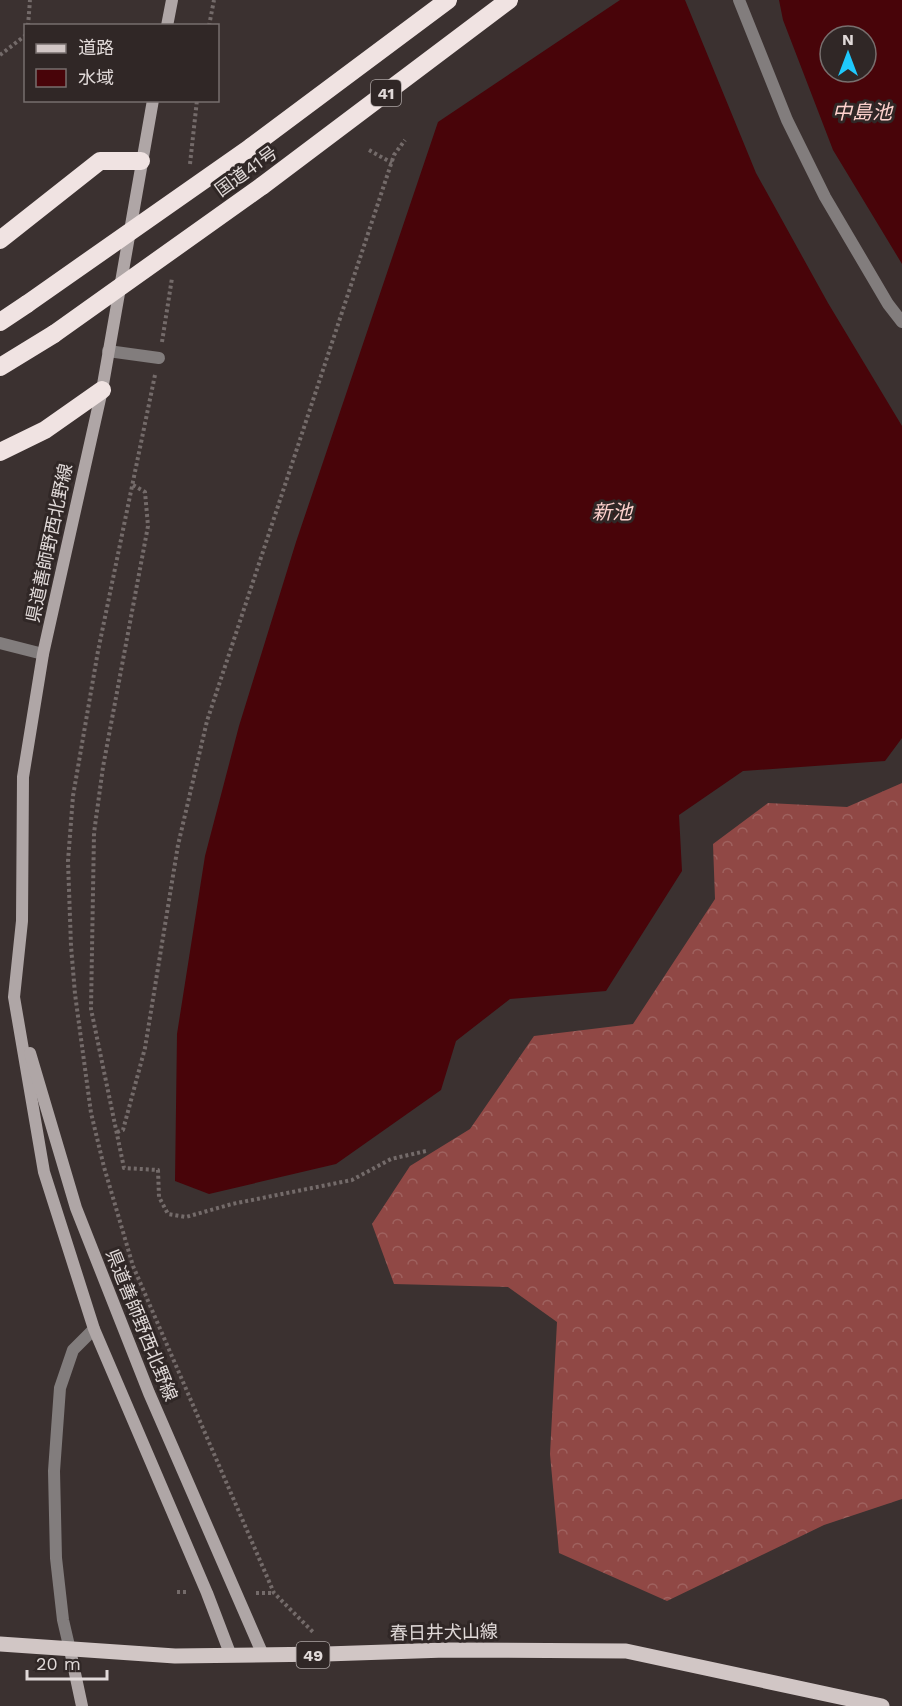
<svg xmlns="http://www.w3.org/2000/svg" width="902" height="1706" font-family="'Work Sans','Noto Sans JP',sans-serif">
<defs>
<pattern id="forest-crowns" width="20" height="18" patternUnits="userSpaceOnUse" patternTransform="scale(1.5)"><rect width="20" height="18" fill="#904845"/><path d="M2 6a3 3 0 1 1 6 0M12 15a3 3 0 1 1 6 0" fill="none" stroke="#9f625f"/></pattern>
</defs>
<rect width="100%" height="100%" fill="#3b3130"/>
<!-- forest -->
<polygon fill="url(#forest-crowns)" points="902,783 902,1499 824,1525 667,1601 559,1553 550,1454 557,1322 508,1287 394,1284 372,1224 410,1166 470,1129 534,1036 633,1024 715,899 713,844 768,803 847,807"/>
<!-- water -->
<g fill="#480409" fill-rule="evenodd">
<polygon points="620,0 685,0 756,173 828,303 902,426 902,738 885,761 743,771 679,815 682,871 606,991 510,999 456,1041 441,1090 336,1164 209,1194 175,1181 177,1034 205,856 239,726 296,542 438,122"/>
<path d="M779,0h123v264l-69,-114 -50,-130zM830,36h36v36h-36z"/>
</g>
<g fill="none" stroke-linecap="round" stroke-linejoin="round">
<!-- path -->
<g stroke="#746b6a" stroke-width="4" stroke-dasharray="3 3" stroke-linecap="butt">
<polyline points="28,26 30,0"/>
<polyline points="209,26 214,0"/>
<polyline points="0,55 26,35"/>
<polyline points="369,150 392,163"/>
<polyline points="190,164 197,100"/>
<polyline points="162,342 172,278"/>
<polyline points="155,375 98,651 73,796 68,861 71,946 75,994 91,1113 104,1167 133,1266 274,1593 314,1633"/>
<polyline points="133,485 145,492 148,526 103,767 94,833 91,1009 124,1168 158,1170 159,1197 168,1214 186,1217 232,1204 352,1180 391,1159 426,1151"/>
<polyline points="117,1132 123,1130 145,1048 178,845 207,721 394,155 405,140"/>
<polyline points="177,1592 186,1592"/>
<polyline points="256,1593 274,1593"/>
</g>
<!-- lane -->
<g stroke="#827d7d" stroke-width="12">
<polyline points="739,0 787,120 825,197 888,304 902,322"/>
<polyline points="108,351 159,358"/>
<polyline points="0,643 43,654"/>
</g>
<!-- street -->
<polyline stroke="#827d7d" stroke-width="12" points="70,1650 63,1620 56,1558 54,1471 60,1388 73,1350 94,1329"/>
<!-- secondary -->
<g stroke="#afa6a6" stroke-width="12">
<polyline points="167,26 172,0"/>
<polyline points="153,100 102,390 43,654 23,777 22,921 14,997 44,1172 94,1329 207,1593 231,1656"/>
<polyline points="30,1053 76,1208 149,1393 263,1655"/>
<polyline points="70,1650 82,1706"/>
</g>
<!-- primary -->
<polyline stroke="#d1c6c5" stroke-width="15" points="0,1644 175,1656 326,1654 446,1650 626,1651 882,1706"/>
<!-- highway -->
<g stroke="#f0e3e2" stroke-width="18">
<polyline points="251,147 448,0"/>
<polyline points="262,186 509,0"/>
<polyline points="0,240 100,161 141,161"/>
<polyline points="0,322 27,304"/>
<polyline points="0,367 54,334"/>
<polyline points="0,452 45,430 102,390"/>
</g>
<!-- highway-bridge -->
<g stroke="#f0e3e2" stroke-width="18">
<polyline points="27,304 251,147"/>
<polyline points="54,334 262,186"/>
</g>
</g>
<g text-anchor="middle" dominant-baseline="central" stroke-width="6" stroke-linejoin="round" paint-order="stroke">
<!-- shield labels -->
<g fill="#302726" stroke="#aca4a3" stroke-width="1.5">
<rect x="371" y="80" width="30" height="26" rx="4.5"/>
<rect x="296.5" y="1642" width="33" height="26" rx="4.5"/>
</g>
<g font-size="16" font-weight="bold" fill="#e1dad9">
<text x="386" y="93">41</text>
<text x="313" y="1655">49</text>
</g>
<!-- street labels -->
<g font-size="18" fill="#e1dad9" stroke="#302726">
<text transform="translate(246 171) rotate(-36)">国道41号</text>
<text transform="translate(49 543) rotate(-78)">県道善師野西北野線</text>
<text transform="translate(142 1325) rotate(68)">県道善師野西北野線</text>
<text transform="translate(444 1632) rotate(-1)">春日井犬山線</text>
</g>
<!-- water labels -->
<g font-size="20" font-style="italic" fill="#fed1cd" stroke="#302726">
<text x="862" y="112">中島池</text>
<text x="612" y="512">新池</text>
</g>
</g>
<!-- legend -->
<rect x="24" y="24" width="195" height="78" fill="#302726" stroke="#776f6e" stroke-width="1.5"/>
<rect x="36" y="44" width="30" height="9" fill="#d1c6c5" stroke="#776f6e" stroke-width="1.5"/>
<text x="78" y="54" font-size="18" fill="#e1dad9">道路</text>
<rect x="36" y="69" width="30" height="18" fill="#480409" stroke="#776f6e" stroke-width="1.5"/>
<text x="78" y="84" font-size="18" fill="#e1dad9">水域</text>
<!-- north arrow -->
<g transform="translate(848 54)"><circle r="28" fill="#302726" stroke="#776f6e" stroke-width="1.5"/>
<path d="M0-4.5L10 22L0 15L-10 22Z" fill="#1fc9fd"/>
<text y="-9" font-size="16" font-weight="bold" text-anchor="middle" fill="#e1dad9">N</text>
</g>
<!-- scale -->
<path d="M27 1670v9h80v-9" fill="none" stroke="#e1dad9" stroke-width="3"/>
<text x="36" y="1670" font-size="18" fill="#e1dad9" stroke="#302726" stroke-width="4.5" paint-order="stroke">20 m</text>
</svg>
